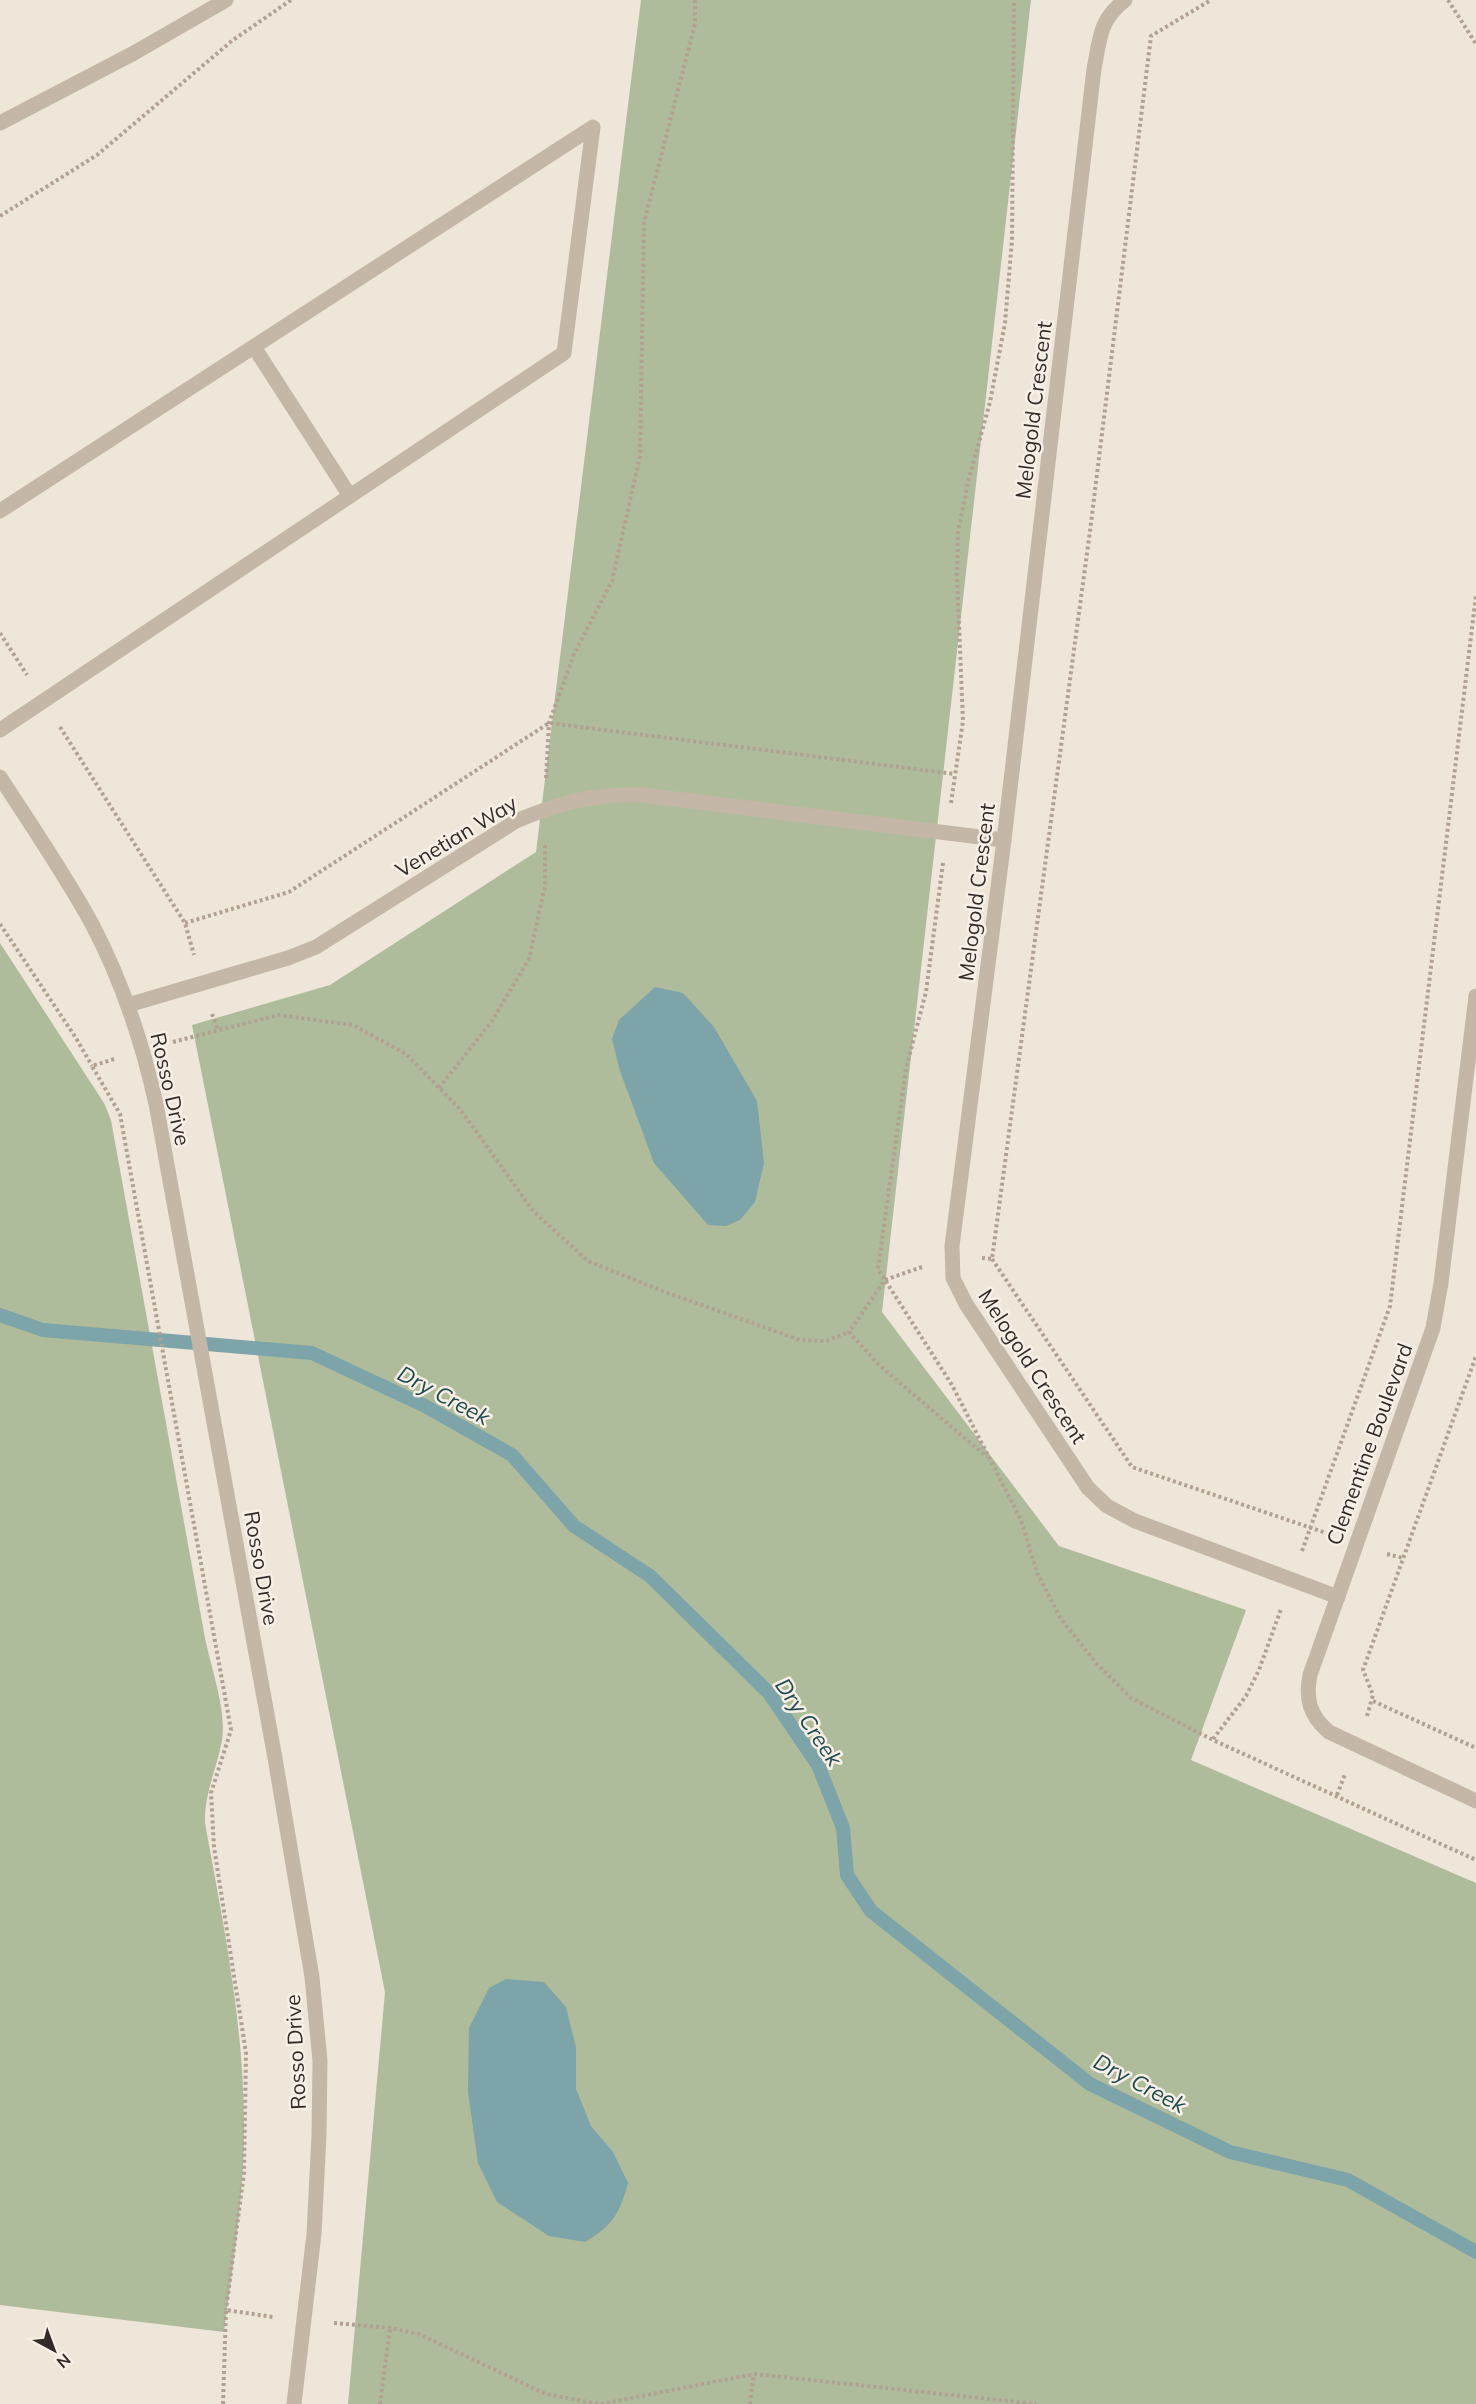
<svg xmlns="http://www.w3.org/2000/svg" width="1476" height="2404" font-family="Mulish,sans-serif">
<rect width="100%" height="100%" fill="#efe6da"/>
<!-- green -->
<g fill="#afbc9c">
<polygon points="641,0 1031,0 882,1312 1059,1546 1246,1610 1191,1760 1476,1883 1476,2404 348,2404 385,1992 192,1025 330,985 536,852"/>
<path d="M0,943l104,160 7,17 94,518c6,30 22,73 17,102 -5,28 -18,54 -17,83 18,99 38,196 39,297 1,71 -11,142 -20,212l-224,-27z"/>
</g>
<!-- water -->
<g fill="#7ca4a9">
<polygon points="655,987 683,993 714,1027 757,1101 764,1163 755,1202 740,1220 726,1226 708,1225 654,1163 620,1071 612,1039 619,1020"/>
<path d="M506,1979l38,3 22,25 10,40v42l15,37 22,26 15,31c-9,32 -15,42 -43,59l-36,-6 -52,-34 -19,-39 -10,-71 1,-64 20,-40z"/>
</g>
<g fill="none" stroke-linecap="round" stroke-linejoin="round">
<!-- stream -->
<polyline stroke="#7ca4a9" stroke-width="14" points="0,1315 43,1330 312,1353 425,1406 512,1455 574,1526 650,1576 769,1693 818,1765 843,1828 847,1875 871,1911 1090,2084 1230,2152 1348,2180 1476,2252"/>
<!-- path -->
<g stroke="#b1a192" stroke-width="4" stroke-dasharray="3 3" stroke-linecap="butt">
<polyline points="1448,0 1476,44"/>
<polyline points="0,216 97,155 233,40 291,0"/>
<polyline points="0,633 27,675"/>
<polyline points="60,727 185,923 194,955"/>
<polyline points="546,778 549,723 574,654 612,581 640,456 644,222 695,24 695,0"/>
<polyline points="951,803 963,721 957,577 958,532 968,482 990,402 1005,323 1012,240 1014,0"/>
<polyline points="943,863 926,992 906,1068 878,1269 952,1385 1021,1520 1037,1573 1061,1619 1097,1664 1131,1698 1213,1740 1476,1860"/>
<polyline points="185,923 289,892 549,723 955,774"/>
<polyline points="0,924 76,1038 92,1066"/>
<polyline points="212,1014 218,1030"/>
<polyline points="173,1042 278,1015 353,1025 406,1054 460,1109 534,1212 588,1261 665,1292 800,1340 826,1341 849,1332"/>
<polyline points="114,1059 92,1066 120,1114 231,1730 211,1793 214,1847 246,2053 244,2173 226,2310"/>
<polyline points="439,1088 492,1021 529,959 545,886 545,843"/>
<polyline points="982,1258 992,1259 1090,531 1151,36 1211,0"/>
<polyline points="992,1259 1132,1467 1329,1534"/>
<polyline points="922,1267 885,1280 849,1332 879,1365 987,1457"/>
<polyline points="1302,1551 1390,1306 1476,595"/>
<polyline points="1387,1554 1403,1558"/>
<polyline points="1373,1701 1476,1748"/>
<polyline points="1367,1716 1373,1695 1363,1670 1476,1356"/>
<polyline points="1213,1739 1246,1696 1259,1670 1281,1609"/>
<polyline points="1337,1795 1345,1774"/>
<polyline points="334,2323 390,2328 419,2334 546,2394 598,2404"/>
<polyline points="223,2404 226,2310 273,2317"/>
<polyline points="380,2404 390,2328"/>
<polyline points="601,2404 754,2374 1036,2404"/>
<polyline points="750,2404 754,2374"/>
</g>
<!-- service -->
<g stroke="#c5b7a7" stroke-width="15">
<polyline points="254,347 350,496"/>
<polyline points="0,511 593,127 564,353 0,730"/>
</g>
<!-- minor -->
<g stroke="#c5b7a7" stroke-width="15">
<path d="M1125,0c-26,20 -25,39 -31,69l-90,771 -52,406 1,32 13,26 122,184 19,18 28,15 203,76"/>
<path d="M1476,996l-35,287 -8,45 -123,347c-5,24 0,41 19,57l147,69"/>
<path d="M128,1005l160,-47 28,-11 200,-126c42,-18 81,-28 127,-26l361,45"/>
</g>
<!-- tertiary -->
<g stroke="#c5b7a7" stroke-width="15">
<polyline points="0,123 134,53 226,0"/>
<path d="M0,777c31,48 64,96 92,147 30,57 50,117 64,180l119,654 37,219 8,84 -1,74 -5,99 -20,170"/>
</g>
</g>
<g text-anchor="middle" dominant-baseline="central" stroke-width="5" stroke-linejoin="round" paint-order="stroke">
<!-- street labels -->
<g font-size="21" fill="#332b27" stroke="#f7f0e6">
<text transform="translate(1033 410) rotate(-83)">Melogold Crescent</text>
<text transform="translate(456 836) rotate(-31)">Venetian Way</text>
<text transform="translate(976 892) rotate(-83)">Melogold Crescent</text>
<text transform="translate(171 1089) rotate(77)">Rosso Drive</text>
<text transform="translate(1033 1366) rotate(57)">Melogold Crescent</text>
<text transform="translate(1369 1444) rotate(-70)">Clementine Boulevard</text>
<text transform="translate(262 1568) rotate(80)">Rosso Drive</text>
<text transform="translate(295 2052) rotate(-93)">Rosso Drive</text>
</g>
<!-- water labels -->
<g font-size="22" font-style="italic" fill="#214a50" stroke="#f7f0e6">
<text transform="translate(444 1395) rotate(28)">Dry Creek</text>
<text transform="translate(809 1722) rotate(56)">Dry Creek</text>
<text transform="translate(1140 2083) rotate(28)">Dry Creek</text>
</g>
</g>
<!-- north arrow -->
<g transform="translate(54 2350) rotate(139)" stroke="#f7f0e6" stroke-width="4.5" paint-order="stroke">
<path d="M0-4.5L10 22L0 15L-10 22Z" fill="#332b27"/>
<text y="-9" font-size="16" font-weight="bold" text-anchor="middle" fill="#332b27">N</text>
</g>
</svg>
